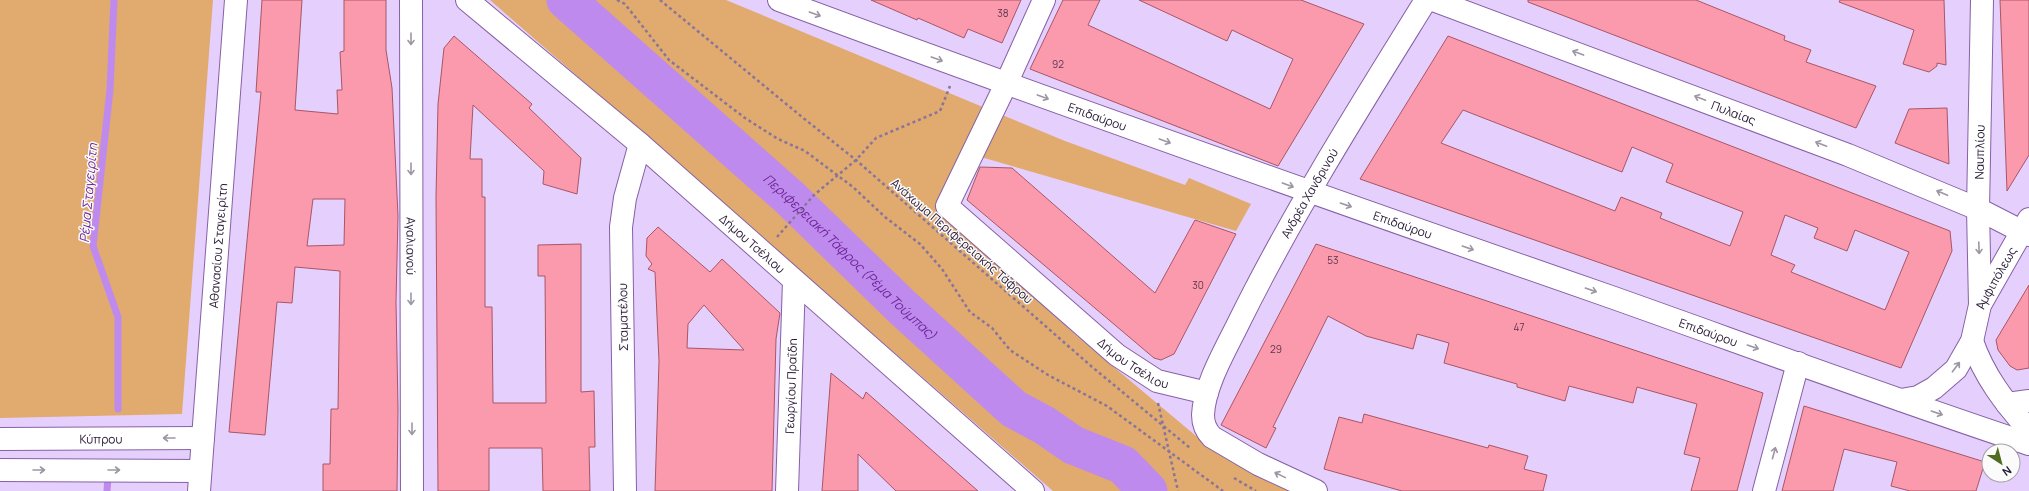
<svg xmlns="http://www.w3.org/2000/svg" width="2029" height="491" font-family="Manrope,sans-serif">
<rect width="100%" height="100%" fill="#e5cffc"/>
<!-- green -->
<g fill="#e1aa6e">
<polygon points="0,0 213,0 182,414 0,418"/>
<polygon points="490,0 726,0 990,110 940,211 1078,337 1202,441 1291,491 1053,491"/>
<polygon points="995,112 1065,141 1185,185 1189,178 1251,204 1236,231 974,155"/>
</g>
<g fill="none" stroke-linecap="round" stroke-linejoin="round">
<!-- stream -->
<g stroke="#bf8aee" stroke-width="7">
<polyline points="114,0 110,90 93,246 118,317 118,409"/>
<polyline points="107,491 108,477"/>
</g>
<!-- river -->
<path stroke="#bf8aee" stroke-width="39" id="s1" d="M566,0l223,197 113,110 112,102 30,16 29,20 50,20 25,26"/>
</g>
<!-- building -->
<g fill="#fc9aad" stroke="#a85667" fill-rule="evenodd">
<path d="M262,0h40l-7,110 43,4 -1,-24h5l-2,-38 4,-1v-51h42v50l6,38 6,128 -2,86 2,107 -1,82h-74v-27h7l1,-55h7l2,-138 -45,-4 -3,36 -15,-1 -12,133 -36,-3 32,-340h-5zM313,199h32l-1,46 -37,1z"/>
<polygon points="871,0 1021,0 1002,43 968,29 964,38 918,18 917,20"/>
<polygon points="1063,0 1100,0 1088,25 1270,109 1293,59 1232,30 1227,41 1139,0 1301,0 1364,24 1278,166 1030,69"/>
<polygon points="1528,0 1696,0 1785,36 1784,40 1811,50 1806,62 1876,86 1856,128 1528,2"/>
<polygon points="1840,0 1944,0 1946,65 1937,63 1937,66 1929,72 1903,64 1914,30 1839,2"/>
<polygon points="2000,0 2029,0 2029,155 2007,191"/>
<polygon points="454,36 532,104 529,108 581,158 577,194 543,184 544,171 473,105 470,159 482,159 482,197 485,197 485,307 492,307 493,403 546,403 545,276 538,276 538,245 581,244 581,392 594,391 595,447 589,447 590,491 543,491 542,448 489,448 489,491 438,491 436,197 438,104 444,48"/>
<path d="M1448,36l502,195 2,20 -51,117 -541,-189zM1463,110l159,62 10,-25 41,17 -7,18 77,30 -13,34 -70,-28 2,-5 -41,-16 -6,14 -174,-68zM1785,215l33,13 -4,10 33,13 8,-21 54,22 -24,58 -94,-38 4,-7 -24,-10z"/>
<polygon points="1947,108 1949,164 1895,143 1909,109"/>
<polygon points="980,167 1012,168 1155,293 1195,220 1236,234 1174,354 1161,360 1154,358 967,200"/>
<path d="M658,227l52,45 12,-13 58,54 -4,26 -4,152h-117l4,-130 -4,-89 -7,-3 4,-5 -6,-8 1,-18zM704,305l40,45 -57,-2 1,-24z"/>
<polygon points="1316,244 1763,393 1737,491 1691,491 1700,458 1684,454 1697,404 1637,387 1633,403 1569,386 1565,401 1517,387 1517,384 1444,363 1449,343 1417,334 1413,349 1366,336 1328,316 1273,427 1276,428 1266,448 1221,425"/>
<polygon points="2029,285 2029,368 2017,370 2010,366 1998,350 1996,340"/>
<polygon points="831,373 863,399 866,392 978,491 896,491 858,454 858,491 822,491"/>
<polygon points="1804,406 1985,462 1976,491 1910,491 1891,486 1897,462 1844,449 1833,491 1782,491"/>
<polygon points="1364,414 1488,448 1489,445 1528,456 1524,469 1547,475 1543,491 1402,491 1324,469 1339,417 1362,423"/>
</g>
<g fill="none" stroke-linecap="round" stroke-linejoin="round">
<!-- minor casing -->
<g stroke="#8661a5" stroke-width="24">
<g id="minor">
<path id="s2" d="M411,0l1,491"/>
<path id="s3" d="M467,0l173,144 393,347"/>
<path id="s4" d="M779,0c277,103 556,201 835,298 138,49 276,100 415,146"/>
<path id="s5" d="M1044,0l-38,84 -59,122 170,149 40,26 50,12"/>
<path id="s6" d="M1433,0l415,155 130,54 51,26"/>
<path id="s7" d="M1980,305l-2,-96 4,-209"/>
<path d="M1972,341c12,35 33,62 57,89"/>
<path id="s8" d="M1901,400l17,-3 16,-9 22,-19 16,-28 8,-36 49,-86"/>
<polyline points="2007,404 2029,401"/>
<path id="s9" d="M0,439l203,-1"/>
<polyline points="0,470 200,471"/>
<path id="s10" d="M199,491l37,-491"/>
<polyline points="625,491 621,227 625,198 640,144"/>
<path id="s11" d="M787,491l7,-210"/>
<path id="s12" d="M1316,491l-58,-27 -46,-27c-6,-6 -9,-13 -9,-22 1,-30 24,-68 37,-95 55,-111 121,-215 186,-320"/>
<polyline points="1764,491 1798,363"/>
</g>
</g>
<!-- path -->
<g stroke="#88759a" stroke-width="2.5" stroke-dasharray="3 3" stroke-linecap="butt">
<polyline points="617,0 625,4 669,60 745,118 778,139 805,151 853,187 885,217 920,244 942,269 970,312 992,328 1010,350 1048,375 1107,406 1223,491"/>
<polyline points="660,0 802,117 856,160 1091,366 1190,448"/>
<polyline points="777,237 814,195 856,160 876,138 940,111 950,86"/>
<polyline points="1158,403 1178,491"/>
<polyline points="1234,478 1256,491"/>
</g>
<!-- minor -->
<use href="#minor" stroke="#fff" stroke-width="22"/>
</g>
<!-- one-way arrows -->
<defs><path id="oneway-shaft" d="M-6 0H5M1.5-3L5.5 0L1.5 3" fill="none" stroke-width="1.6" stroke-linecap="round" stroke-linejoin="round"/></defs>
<g stroke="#9d96a3">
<use href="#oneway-shaft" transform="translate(815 14) rotate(20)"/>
<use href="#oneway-shaft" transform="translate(411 39) rotate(90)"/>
<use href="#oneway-shaft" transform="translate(1578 53) rotate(-160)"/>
<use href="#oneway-shaft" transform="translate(937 59) rotate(20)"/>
<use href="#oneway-shaft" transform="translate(1043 97) rotate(20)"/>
<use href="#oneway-shaft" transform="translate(1700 98) rotate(-159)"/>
<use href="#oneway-shaft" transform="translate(1165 141) rotate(20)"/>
<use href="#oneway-shaft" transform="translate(1821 144) rotate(-159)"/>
<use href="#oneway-shaft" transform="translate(411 169) rotate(90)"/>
<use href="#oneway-shaft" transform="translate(1288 185) rotate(20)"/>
<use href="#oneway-shaft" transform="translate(1942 193) rotate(-157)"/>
<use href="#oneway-shaft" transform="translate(1346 205) rotate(19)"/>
<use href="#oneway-shaft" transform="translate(1468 248) rotate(19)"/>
<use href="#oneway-shaft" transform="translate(1979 248) rotate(88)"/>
<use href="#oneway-shaft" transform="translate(1591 290) rotate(19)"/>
<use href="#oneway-shaft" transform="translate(411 299) rotate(90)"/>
<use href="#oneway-shaft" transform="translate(1753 347) rotate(19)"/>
<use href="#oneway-shaft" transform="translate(1956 367) rotate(-53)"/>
<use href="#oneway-shaft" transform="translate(1937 413) rotate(19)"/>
<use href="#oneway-shaft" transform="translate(412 429) rotate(90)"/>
<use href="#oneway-shaft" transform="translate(169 438) rotate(180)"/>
<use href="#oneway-shaft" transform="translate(1774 453) rotate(-75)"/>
<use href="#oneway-shaft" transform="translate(39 470)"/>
<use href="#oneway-shaft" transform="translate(114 470)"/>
<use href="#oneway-shaft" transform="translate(1280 475) rotate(-154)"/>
</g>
<g text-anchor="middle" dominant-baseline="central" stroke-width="3" stroke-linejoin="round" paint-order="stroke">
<!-- number labels -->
<g font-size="10" fill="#5b3751">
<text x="1003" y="13">38</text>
<text x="1058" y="64">92</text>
<text x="1333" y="260">53</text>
<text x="1198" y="285">30</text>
<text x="1519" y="327">47</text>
<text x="1276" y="349">29</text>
</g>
<!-- street labels -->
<g font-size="12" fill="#251632" stroke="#fbfbfb">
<text stroke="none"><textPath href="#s6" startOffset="321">Πυλαίας</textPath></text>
<text stroke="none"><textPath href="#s4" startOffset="339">Επιδαύρου</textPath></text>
<text stroke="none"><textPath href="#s7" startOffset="153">Ναυπλίου</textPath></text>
<text stroke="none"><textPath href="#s12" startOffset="389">Ανδρέα Χανδρινού</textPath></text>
<text stroke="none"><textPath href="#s4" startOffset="663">Επιδαύρου</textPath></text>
<text transform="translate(962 241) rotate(41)">Ανάχωμα Περιφερειακής Τάφρου</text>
<text stroke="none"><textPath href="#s3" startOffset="375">Δήμου Τσέλιου</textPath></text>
<text stroke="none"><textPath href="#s10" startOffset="246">Αθανασίου Σταγειρίτη</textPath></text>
<text stroke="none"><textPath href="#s2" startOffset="246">Αγαλιανού</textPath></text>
<text stroke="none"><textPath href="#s8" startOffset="165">Αμφιπόλεως</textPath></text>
<text transform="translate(623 317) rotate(-91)">Σταματέλου</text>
<text stroke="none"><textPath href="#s4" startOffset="987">Επιδαύρου</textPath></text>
<text stroke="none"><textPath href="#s5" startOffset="472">Δήμου Τσέλιου</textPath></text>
<text stroke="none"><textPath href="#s11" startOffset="105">Γεωργίου Πραΐδη</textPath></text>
<text stroke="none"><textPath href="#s9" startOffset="101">Κύπρου</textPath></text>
</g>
<!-- water labels -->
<g font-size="13" font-style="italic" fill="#6c269a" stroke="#fbfbfb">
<text transform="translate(88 193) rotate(-85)">Ρέμα Σταγειρίτη</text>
<text stroke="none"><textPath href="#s1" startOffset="383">Περιφερειακή Τάφρος (Ρέμα Τούμπας)</textPath></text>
</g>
</g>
<!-- north arrow -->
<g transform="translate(2001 463) rotate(144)"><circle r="19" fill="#fbfbfb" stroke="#a59fab"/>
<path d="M0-3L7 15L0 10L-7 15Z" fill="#4f6c20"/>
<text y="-6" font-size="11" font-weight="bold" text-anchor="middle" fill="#251632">N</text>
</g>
</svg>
